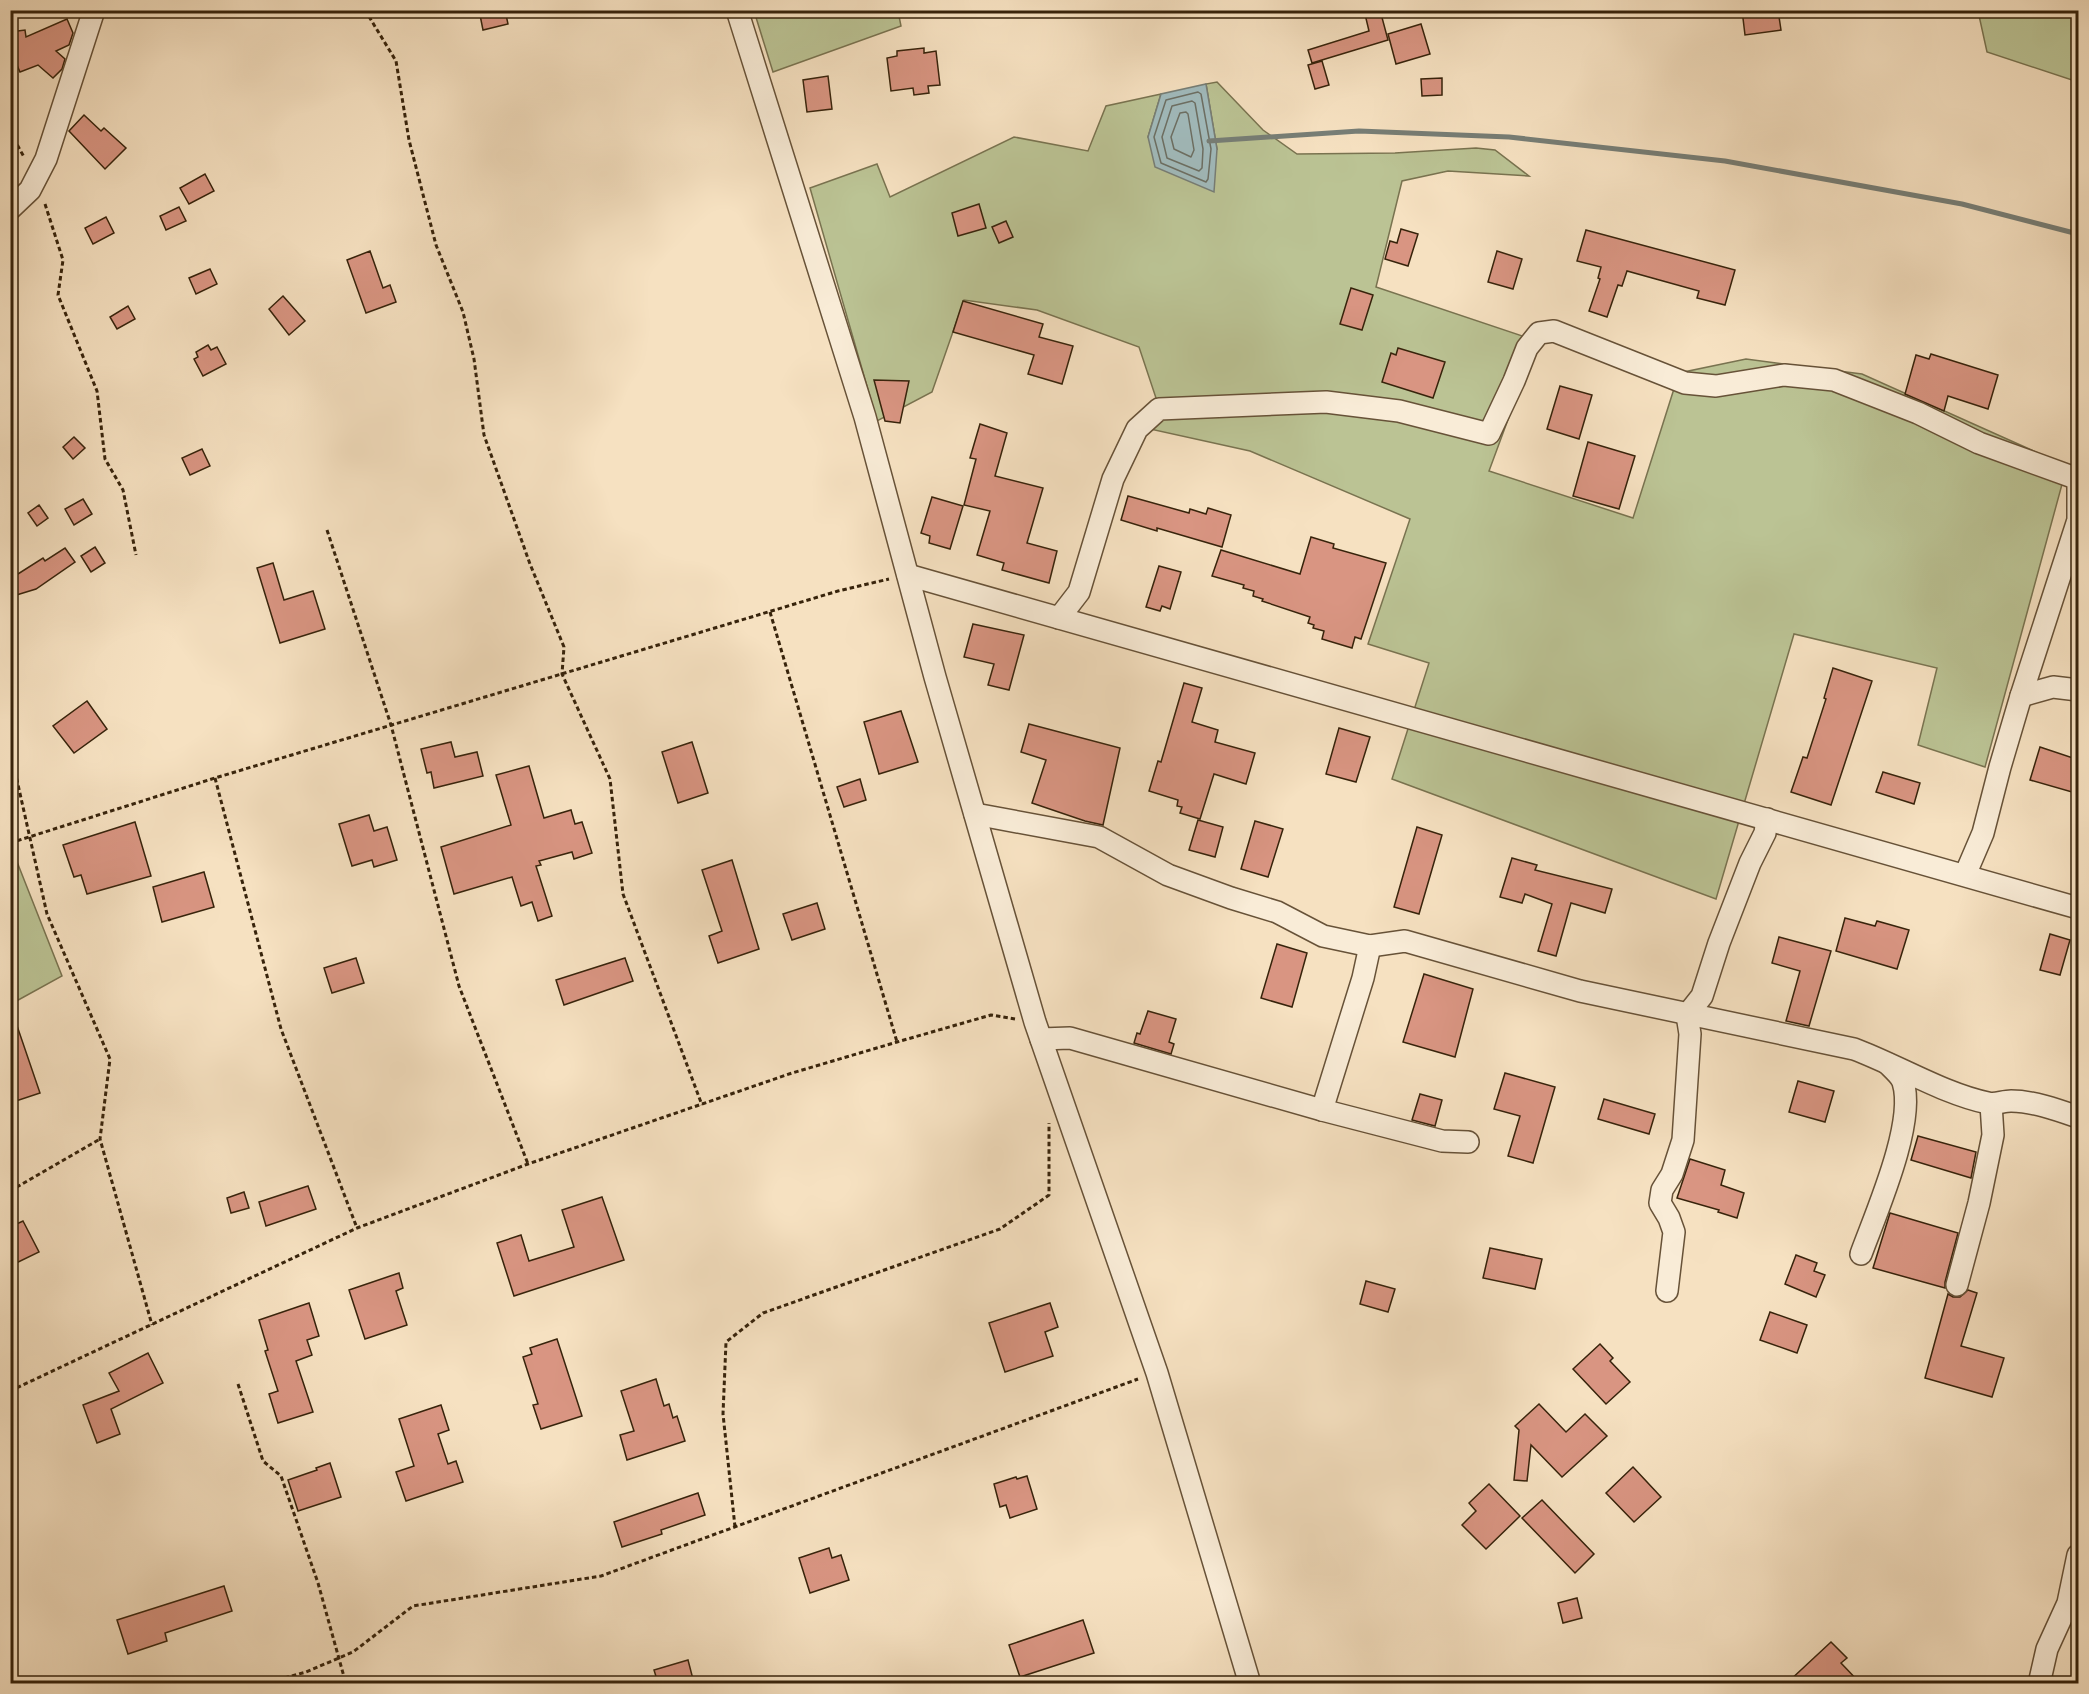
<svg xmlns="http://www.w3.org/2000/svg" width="2089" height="1694" font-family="'Libre Caslon Text',serif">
<rect width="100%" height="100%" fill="#f6e1c1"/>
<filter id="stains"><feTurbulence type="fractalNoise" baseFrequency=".00333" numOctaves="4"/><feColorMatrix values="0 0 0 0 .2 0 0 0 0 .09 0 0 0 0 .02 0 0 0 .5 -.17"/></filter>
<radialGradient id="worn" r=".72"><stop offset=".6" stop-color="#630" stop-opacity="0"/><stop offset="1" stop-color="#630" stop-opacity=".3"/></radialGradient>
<!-- green -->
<g fill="#bbc394" stroke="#797350" stroke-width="1.5">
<polygon points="754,11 898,11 901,26 773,72"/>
<polygon points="1978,11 2078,11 2078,82 1987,52"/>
<polygon points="1217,82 1263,130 1297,154 1395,153 1476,148 1495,150 1529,176 1448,171 1402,181 1376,287 1537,341 1489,471 1633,518 1679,373 1746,359 1862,374 2067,466 1985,767 1918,745 1937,668 1794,634 1716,899 1392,779 1429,663 1368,644 1410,519 1250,451 1150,429 1156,398 1139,347 1037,310 964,300 932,392 877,421 810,188 877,164 890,197 1014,137 1088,151 1106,106 1161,94 1148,137 1217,149 1206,84"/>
<polygon points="10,844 62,976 11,1004 10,1003"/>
</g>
<!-- water -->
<polygon fill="#a1bbbd" stroke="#777e76" stroke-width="1.5" points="1206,84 1217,149 1214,192 1155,167 1148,137 1161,94"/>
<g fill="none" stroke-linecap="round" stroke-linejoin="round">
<!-- shore -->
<g stroke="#6c6f64" stroke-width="1.5">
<polygon points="1198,92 1201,94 1211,149 1208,179 1206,182 1161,163 1154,137 1166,100"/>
<polygon points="1192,101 1195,103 1203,149 1202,168 1199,171 1167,158 1162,137 1172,106"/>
<polygon points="1180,113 1186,112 1188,114 1194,150 1191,157 1174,149 1171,137"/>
</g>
<!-- stream -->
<polyline stroke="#777e76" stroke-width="5" points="1209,141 1359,131 1509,137 1725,161 1962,204 2078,234"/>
</g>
<!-- building -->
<g fill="#d99582" stroke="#37230b" stroke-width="1.5">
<polygon points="479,10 505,10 508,24 483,30"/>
<polygon points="1364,10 1380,10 1388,40 1312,63 1308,50 1369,31"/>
<polygon points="1742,10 1778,10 1781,30 1745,35"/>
<polygon points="67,19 73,33 69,45 56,51 65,59 62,69 53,78 38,65 20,72 10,49 10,32 25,30 26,37"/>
<polygon points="1421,24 1430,54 1396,64 1388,34"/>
<polygon points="924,48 924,53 936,51 940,85 928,86 929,93 914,95 913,88 891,91 887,58 897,56 897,51"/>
<polygon points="1322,61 1329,85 1315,89 1308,65"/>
<polygon points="828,76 832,109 807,112 803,80"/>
<polygon points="1442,78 1442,95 1422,96 1421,79"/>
<polygon points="84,115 101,131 104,128 126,148 105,169 69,131"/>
<polygon points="205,174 214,191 189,204 180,188"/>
<polygon points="979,204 986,228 958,236 952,213"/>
<polygon points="179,207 186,221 166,230 160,216"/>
<polygon points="106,217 114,233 93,244 85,228"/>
<polygon points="1006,221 1013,237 999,243 992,227"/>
<polygon points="1401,229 1418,234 1408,266 1385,259 1390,241 1397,243"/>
<polygon points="1586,230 1735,270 1725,305 1697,298 1699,291 1627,271 1622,286 1618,285 1607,317 1589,311 1600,279 1598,278 1601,267 1577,261"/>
<polygon points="370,251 383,288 390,285 396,302 366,313 347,260"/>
<polygon points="1497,251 1522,259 1513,289 1488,282"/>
<polygon points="210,269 217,284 196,294 189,278"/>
<polygon points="1351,288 1373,295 1362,330 1340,324"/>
<polygon points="283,296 305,321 289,335 269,309"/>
<polygon points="963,301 1043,324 1039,337 1073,346 1062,384 1028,374 1034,355 953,332"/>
<polygon points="128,306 135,319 117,329 110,317"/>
<polygon points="208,345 211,350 217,347 226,364 203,376 194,359 198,357 196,352"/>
<polygon points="1398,348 1445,362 1433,398 1382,382 1391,353 1396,355"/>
<polygon points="1931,354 1998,375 1988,409 1948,396 1944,411 1905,394 1916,355 1929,359"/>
<polygon points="874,380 909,381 900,423 885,421"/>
<polygon points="1560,386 1592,395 1579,439 1547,429"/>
<polygon points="980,424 1007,433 995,476 1043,488 1027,543 1057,551 1049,583 1002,570 1004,563 977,555 990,511 964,505 976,459 970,458"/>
<polygon points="74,437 85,448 73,459 63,447"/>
<polygon points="1588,442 1635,456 1619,509 1573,496"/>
<polygon points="202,449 210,466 190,475 182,458"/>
<polygon points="1128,496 1189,513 1190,509 1206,514 1208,508 1231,515 1222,547 1157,528 1157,531 1121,520"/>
<polygon points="932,497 963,506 950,549 929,543 930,536 921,533"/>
<polygon points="83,499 92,514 74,525 65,509"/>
<polygon points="39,505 48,518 37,526 28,513"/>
<polygon points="1311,537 1334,544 1333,548 1386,563 1361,639 1355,637 1352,648 1322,639 1324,631 1313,628 1314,625 1308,623 1310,617 1262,601 1263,599 1253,596 1254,591 1243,588 1244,585 1212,576 1221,550 1300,574"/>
<polygon points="95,547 105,563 91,572 81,556"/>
<polygon points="65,548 75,562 36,589 10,597 10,579 43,558 45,561"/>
<polygon points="273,563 284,600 313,591 325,629 280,643 257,568"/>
<polygon points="1159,566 1181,572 1170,609 1162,606 1160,611 1146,607"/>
<polygon points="973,624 1024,635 1009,690 988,685 994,664 964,657"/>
<polygon points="1833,668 1872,681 1831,805 1791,792 1803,757 1807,758 1826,699 1824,698"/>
<polygon points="1184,683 1202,688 1192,722 1218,730 1215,742 1255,753 1246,784 1214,774 1200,819 1180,813 1182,807 1177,806 1178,800 1149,791 1158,761 1161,762"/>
<polygon points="87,701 107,729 74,753 53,726"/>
<polygon points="901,711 918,762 879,774 864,722"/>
<polygon points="1029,724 1120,748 1103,825 1085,821 1032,803 1046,760 1021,752"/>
<polygon points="1339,728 1370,737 1356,782 1326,774"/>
<polygon points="451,742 455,757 477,752 483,776 434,788 431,772 427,773 421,749"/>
<polygon points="692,742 708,793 678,803 662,752"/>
<polygon points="2040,747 2079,760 2079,794 2030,780"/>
<polygon points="529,766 544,818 571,810 575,824 582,822 592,853 574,859 572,852 539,861 541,865 536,866 552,916 538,921 532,902 521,906 512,877 454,894 441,847 511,825 496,775"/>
<polygon points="1883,772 1920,783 1914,804 1876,792"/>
<polygon points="860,779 866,800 844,807 837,787"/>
<polygon points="369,815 374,831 387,827 397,860 374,867 372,860 352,866 339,824"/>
<polygon points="1198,820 1223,827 1215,857 1189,850"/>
<polygon points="1255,821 1283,829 1268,877 1241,869"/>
<polygon points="135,822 151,876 87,894 81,875 74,877 63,845"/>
<polygon points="1417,827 1442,835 1419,914 1394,907"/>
<polygon points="1512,858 1537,865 1535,870 1612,889 1605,913 1571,903 1556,956 1538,951 1552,904 1525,894 1522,903 1500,897"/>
<polygon points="732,860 759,949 718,963 709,936 722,931 702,870"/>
<polygon points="204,872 214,907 162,922 153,887"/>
<polygon points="817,903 825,929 792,940 783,914"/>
<polygon points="1845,918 1875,926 1877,921 1909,930 1897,969 1836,951"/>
<polygon points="2050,934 2070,940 2060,975 2040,970"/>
<polygon points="1779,937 1831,951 1809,1026 1786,1021 1800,971 1772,963"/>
<polygon points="1277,944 1307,953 1292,1007 1261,998"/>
<polygon points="356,958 364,983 332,993 324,968"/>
<polygon points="625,958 633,981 564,1005 556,980"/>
<polygon points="1424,974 1473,989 1455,1057 1403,1042"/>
<polygon points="1148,1011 1176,1019 1169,1042 1174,1044 1171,1054 1134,1043 1137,1033 1140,1034"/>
<polygon points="10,1014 13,1014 40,1093 10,1103"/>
<polygon points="1505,1073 1555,1087 1533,1163 1508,1156 1520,1116 1494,1109"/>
<polygon points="1798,1081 1834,1091 1825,1122 1789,1112"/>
<polygon points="1420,1094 1442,1100 1435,1126 1412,1120"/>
<polygon points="1604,1099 1655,1114 1649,1134 1598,1119"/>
<polygon points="1918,1136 1976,1152 1971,1178 1911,1160"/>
<polygon points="1690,1159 1725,1170 1721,1185 1744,1193 1737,1218 1718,1212 1719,1210 1677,1198"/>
<polygon points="308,1186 316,1209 266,1226 259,1202"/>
<polygon points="244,1192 249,1208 231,1213 227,1198"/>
<polygon points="602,1197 624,1260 514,1296 497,1243 521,1235 529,1261 574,1247 562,1210"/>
<polygon points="1890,1213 1958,1233 1945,1282 1945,1288 1873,1268"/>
<polygon points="23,1221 39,1252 10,1266 10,1227"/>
<polygon points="1490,1248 1542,1259 1535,1289 1483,1278"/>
<polygon points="1796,1255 1817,1263 1814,1271 1825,1275 1816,1297 1785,1284"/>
<polygon points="399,1273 403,1288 396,1291 407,1325 365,1339 349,1290"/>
<polygon points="1366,1281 1395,1289 1388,1312 1360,1304"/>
<polygon points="1968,1290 1977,1293 1961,1346 2004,1358 1992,1397 1925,1378 1948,1294 1953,1297 1960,1297"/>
<polygon points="309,1303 319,1336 307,1340 312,1355 296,1361 313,1412 278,1423 269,1394 278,1391 265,1351 268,1350 259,1320"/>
<polygon points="1050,1303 1058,1327 1045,1332 1053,1356 1005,1372 989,1323"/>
<polygon points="1770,1312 1807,1325 1797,1353 1760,1340"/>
<polygon points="557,1339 582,1416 541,1429 533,1405 538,1404 523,1357 532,1354 530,1348"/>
<polygon points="1600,1344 1613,1358 1610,1361 1630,1382 1606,1404 1573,1369"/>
<polygon points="148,1353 163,1383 111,1409 120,1434 97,1443 83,1405 119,1391 109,1373"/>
<polygon points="656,1379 664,1406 669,1404 673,1418 677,1416 685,1441 627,1460 620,1435 634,1431 621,1391"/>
<polygon points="1539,1404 1566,1432 1585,1414 1607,1436 1562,1477 1531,1445 1527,1481 1514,1480 1519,1430 1515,1426"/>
<polygon points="441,1405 449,1430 438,1434 448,1464 456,1461 463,1482 406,1501 396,1472 414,1466 399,1419"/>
<polygon points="330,1463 341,1497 298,1511 288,1480 317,1470 316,1468"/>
<polygon points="1633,1467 1661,1497 1634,1522 1606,1493"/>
<polygon points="1027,1476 1037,1509 1010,1518 1006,1505 1000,1507 994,1484 1016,1477 1017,1479"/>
<polygon points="1489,1484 1520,1516 1486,1549 1462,1525 1476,1511 1469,1503"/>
<polygon points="698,1493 705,1515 661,1530 662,1534 622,1547 614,1522"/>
<polygon points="1542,1500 1594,1554 1575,1573 1522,1518"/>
<polygon points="829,1548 832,1558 841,1555 849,1580 810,1593 799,1558"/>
<polygon points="224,1586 232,1611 165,1633 167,1641 128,1654 117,1620"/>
<polygon points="1577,1598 1582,1618 1563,1623 1558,1603"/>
<polygon points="1083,1620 1094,1653 1020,1677 1009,1645"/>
<polygon points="1831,1642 1847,1658 1841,1663 1860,1683 1787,1683"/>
<polygon points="688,1660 694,1683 658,1683 654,1670"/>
</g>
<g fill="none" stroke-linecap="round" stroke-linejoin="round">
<!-- minor casing -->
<g stroke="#675238" stroke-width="24">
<g id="minor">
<polyline points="737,10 865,417 935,677 1035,1022 1157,1373 1250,1684"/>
<polyline points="10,209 30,190 46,159 94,10"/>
<polyline points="908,575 2078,908"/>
<polyline points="1059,618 1079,592 1113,479 1137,429 1159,409 1326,402 1399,411 1489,434 1514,381 1527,348 1539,333 1554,331 1685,383 1716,386 1784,375 1834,380 1918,413 1979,443 2078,479"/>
<polyline points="2021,696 2053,687 2078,690"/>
<path d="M975,814l124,23 69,38 63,23 46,14 46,24 47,10 35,-5 175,50 274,58c43,16 90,45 134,54 7,2 15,-2 23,-2 22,0 47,9 67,16"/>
<polyline points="1965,875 1983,833 2000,767 2021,696 2078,520 2078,479"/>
<polyline points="1041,1039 1070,1038 1322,1110 1442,1141 1468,1142"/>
<polyline points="1322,1110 1363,978 1370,946"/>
<path d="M1861,1254c15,-41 55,-131 42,-172 -2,-6 -10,-13 -15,-18"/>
<polyline points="1957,1285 1979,1203 1993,1135 1991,1104"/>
<polyline points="1667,1291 1674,1232 1669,1218 1660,1203 1662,1190 1672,1174 1683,1140 1690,1034 1687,1015 1702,996 1719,943 1750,863 1765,833 1767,819"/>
<polyline points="2039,1684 2047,1649 2068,1603 2078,1555"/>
</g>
</g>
<!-- path -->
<g stroke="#37230b" stroke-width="3" stroke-dasharray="4.5 3" stroke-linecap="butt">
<polyline points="365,10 396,61 409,140 436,245 463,312 474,359 484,435 530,564 564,647 562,674 610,779 623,894 702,1105"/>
<polyline points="10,132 24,157"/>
<polyline points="45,204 63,260 58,295 97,391 105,459 123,490 136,555"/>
<polyline points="327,530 391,725 459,986 528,1164"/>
<polyline points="770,612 897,1042"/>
<polyline points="10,749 47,914 110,1059 100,1139 152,1325"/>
<polyline points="215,778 281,1029 357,1228"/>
<polyline points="10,843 215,778 838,591 889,579"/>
<polyline points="10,1191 100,1139"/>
<polyline points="238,1384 263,1461 281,1476 318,1583 346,1684"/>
<polyline points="10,1391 357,1228 528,1164 792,1073 897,1042 991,1015 1015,1019"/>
<polyline points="735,1527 723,1414 726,1342 763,1313 1000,1229 1049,1195 1049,1123"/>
<polyline points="263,1684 306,1672 353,1652 413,1606 601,1576 1138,1379"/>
</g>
<!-- minor -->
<use href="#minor" stroke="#f9ecd7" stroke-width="21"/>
</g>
<!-- margin -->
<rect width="2089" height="1694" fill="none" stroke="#f6e1c1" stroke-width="36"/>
<rect x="12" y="12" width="2065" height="1670" fill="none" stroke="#37230b" stroke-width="3"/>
<rect x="18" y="18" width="2053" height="1658" fill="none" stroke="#37230b" stroke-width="1.5"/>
<rect width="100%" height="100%" filter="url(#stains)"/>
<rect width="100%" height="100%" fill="url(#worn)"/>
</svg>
